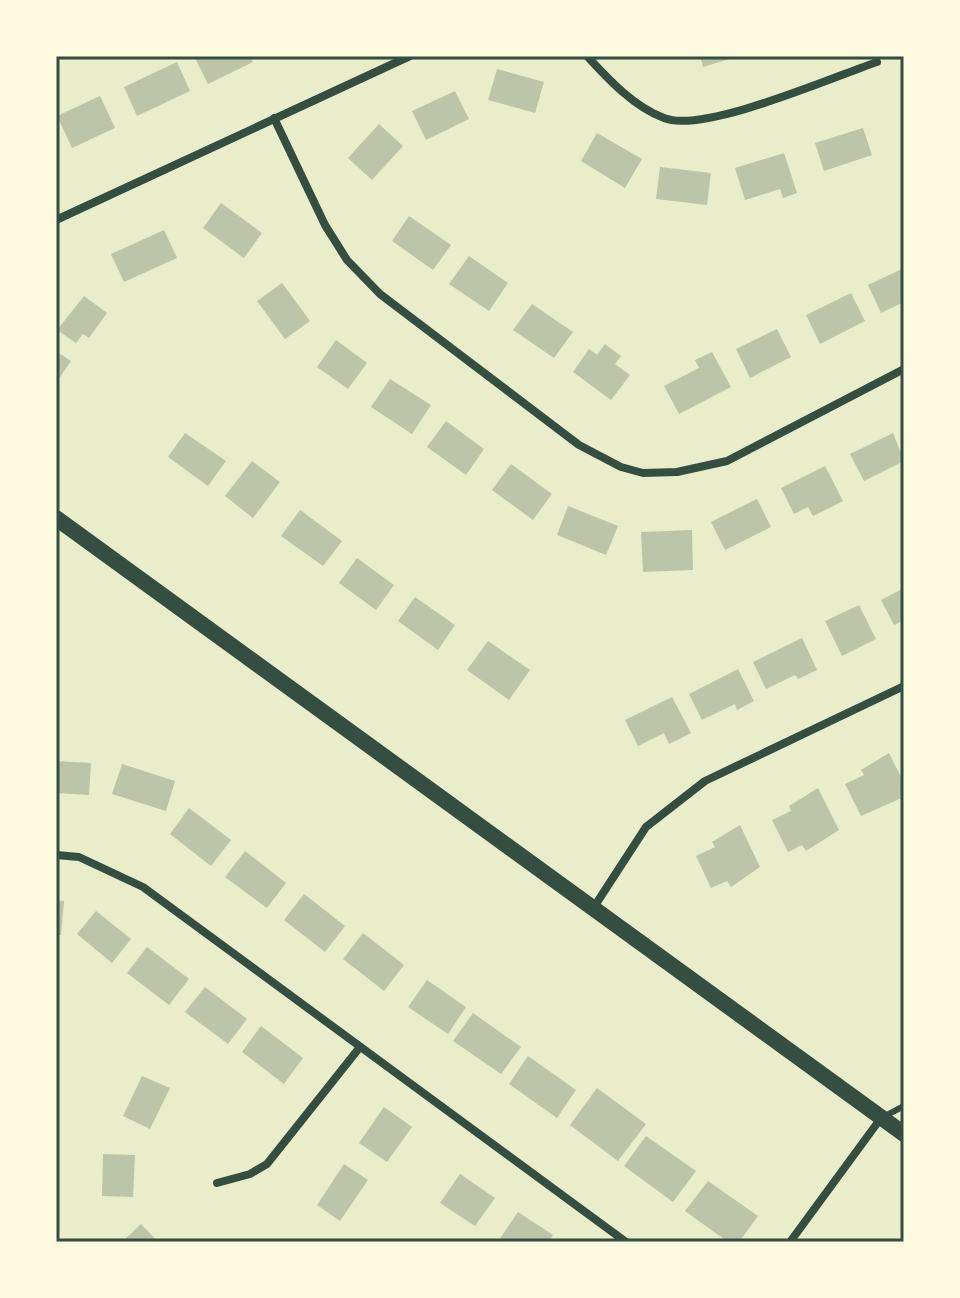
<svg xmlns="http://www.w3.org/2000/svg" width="960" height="1298" font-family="Mulish,sans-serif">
<rect width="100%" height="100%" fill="#e9edc9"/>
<!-- building -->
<g fill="#bcc5a7">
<polygon points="194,56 250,56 253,62 208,84"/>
<polygon points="700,56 736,56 736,57 703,67"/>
<polygon points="177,62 190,91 137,116 124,87"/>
<polygon points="497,69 544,82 535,113 488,100"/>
<polygon points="455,91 469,119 426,140 412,111"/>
<polygon points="100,96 115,128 72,148 57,116"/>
<polygon points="379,124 403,146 372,180 348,158"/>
<polygon points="863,128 872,155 824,171 815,143"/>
<polygon points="597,133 642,159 625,188 581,161"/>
<polygon points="784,153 797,193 783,198 780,189 745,200 735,168"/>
<polygon points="660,167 711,173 707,205 656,199"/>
<polygon points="221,203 262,233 244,258 203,228"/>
<polygon points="409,216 451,245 433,270 392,241"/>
<polygon points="164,230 177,258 124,282 111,254"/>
<polygon points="469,256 508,283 489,311 449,284"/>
<polygon points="904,268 904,302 881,313 868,285"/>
<polygon points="282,283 310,321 285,339 257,301"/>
<polygon points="851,293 865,321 820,344 806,315"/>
<polygon points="84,296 107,313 89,338 83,334 76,343 57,330"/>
<polygon points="532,304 573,332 554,358 513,330"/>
<polygon points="777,329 791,357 750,378 736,349"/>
<polygon points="336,340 367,363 348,389 317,367"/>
<polygon points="605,344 621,356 615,364 630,375 611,400 573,372 589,349 597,355"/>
<polygon points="56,351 71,361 56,383"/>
<polygon points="712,352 731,387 679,414 664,386 699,368 695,360"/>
<polygon points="390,379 431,405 412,434 371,407"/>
<polygon points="446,421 484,449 466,475 427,447"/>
<polygon points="185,433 226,461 208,486 168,457"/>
<polygon points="893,433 904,461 864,481 850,454"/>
<polygon points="252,461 280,482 253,518 225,496"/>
<polygon points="511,464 552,494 533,520 492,490"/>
<polygon points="825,466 843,501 813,516 808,507 794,514 781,488"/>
<polygon points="757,499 771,527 725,550 711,522"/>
<polygon points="568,506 618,526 606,555 557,535"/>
<polygon points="300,510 342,541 323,566 281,536"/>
<polygon points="692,530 693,570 643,572 641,532"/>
<polygon points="357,558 394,585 376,610 339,583"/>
<polygon points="904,588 904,620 894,625 881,600"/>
<polygon points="415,597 455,625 438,650 398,621"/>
<polygon points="859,605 876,639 842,656 825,621"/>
<polygon points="802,638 817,670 798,679 795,675 766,689 753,662"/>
<polygon points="488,641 530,670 509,700 467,670"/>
<polygon points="738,669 754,701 737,710 735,704 702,720 689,694"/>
<polygon points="672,697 691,733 669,744 664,733 638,746 625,720"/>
<polygon points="889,753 904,783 904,797 861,816 845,784 864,775 861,770"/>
<polygon points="56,761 91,763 89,795 56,793"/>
<polygon points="122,764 175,781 166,811 112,794"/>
<polygon points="818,788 839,830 806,851 802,845 788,852 772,820 791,811 789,806"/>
<polygon points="189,808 231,840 211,866 170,834"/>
<polygon points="740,825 760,867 731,887 727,881 711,888 696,856 715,847 712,842"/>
<polygon points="245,851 286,883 267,908 225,877"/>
<polygon points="304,894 345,926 325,952 284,920"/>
<polygon points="56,900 64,901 61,935 56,935"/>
<polygon points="96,911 131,939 112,963 77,934"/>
<polygon points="363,933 404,965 384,991 343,959"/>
<polygon points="147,947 189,979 169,1005 127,973"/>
<polygon points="427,980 466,1007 448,1034 408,1007"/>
<polygon points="205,987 247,1019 228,1044 185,1012"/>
<polygon points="473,1013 521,1047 501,1074 453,1041"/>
<polygon points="261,1026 303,1058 284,1084 242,1052"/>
<polygon points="528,1056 576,1090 557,1118 509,1084"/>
<polygon points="142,1076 170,1088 150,1129 123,1116"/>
<polygon points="597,1088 646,1124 618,1161 570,1125"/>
<polygon points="384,1107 412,1127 387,1162 359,1143"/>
<polygon points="646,1136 696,1171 673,1202 624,1166"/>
<polygon points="103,1154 135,1155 133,1197 102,1196"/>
<polygon points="344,1164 368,1180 340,1221 317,1205"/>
<polygon points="460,1174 495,1198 475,1226 440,1203"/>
<polygon points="708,1181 758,1216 739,1242 728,1242 685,1211"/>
<polygon points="518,1212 553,1235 548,1242 499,1240"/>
<polygon points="141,1224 158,1242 122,1242"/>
</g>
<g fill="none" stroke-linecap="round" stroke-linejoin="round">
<!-- service -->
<polyline stroke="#344e41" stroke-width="6" points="885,1116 904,1106"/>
<!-- minor -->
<g stroke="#344e41" stroke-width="8">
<path d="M587,56c21,23 47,51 77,62 39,16 169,-41 213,-56"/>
<polyline points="274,118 325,225 347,260 380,294 579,445 621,467 643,473 677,472 727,461 904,369"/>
<polyline points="56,220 410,56"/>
<polyline points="56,855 79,857 143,887 626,1242"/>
<polyline points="594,907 646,827 705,781 904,686"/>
<polyline points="217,1183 250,1174 267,1164 360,1047"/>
<polyline points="790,1242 881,1118"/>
</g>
<!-- secondary -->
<polyline stroke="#344e41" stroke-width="16" points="56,518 904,1134"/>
</g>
<!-- border -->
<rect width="960" height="1298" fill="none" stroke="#fefae0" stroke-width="116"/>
<rect x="58" y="58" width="844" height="1182" fill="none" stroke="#344e41" stroke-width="3"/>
</svg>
